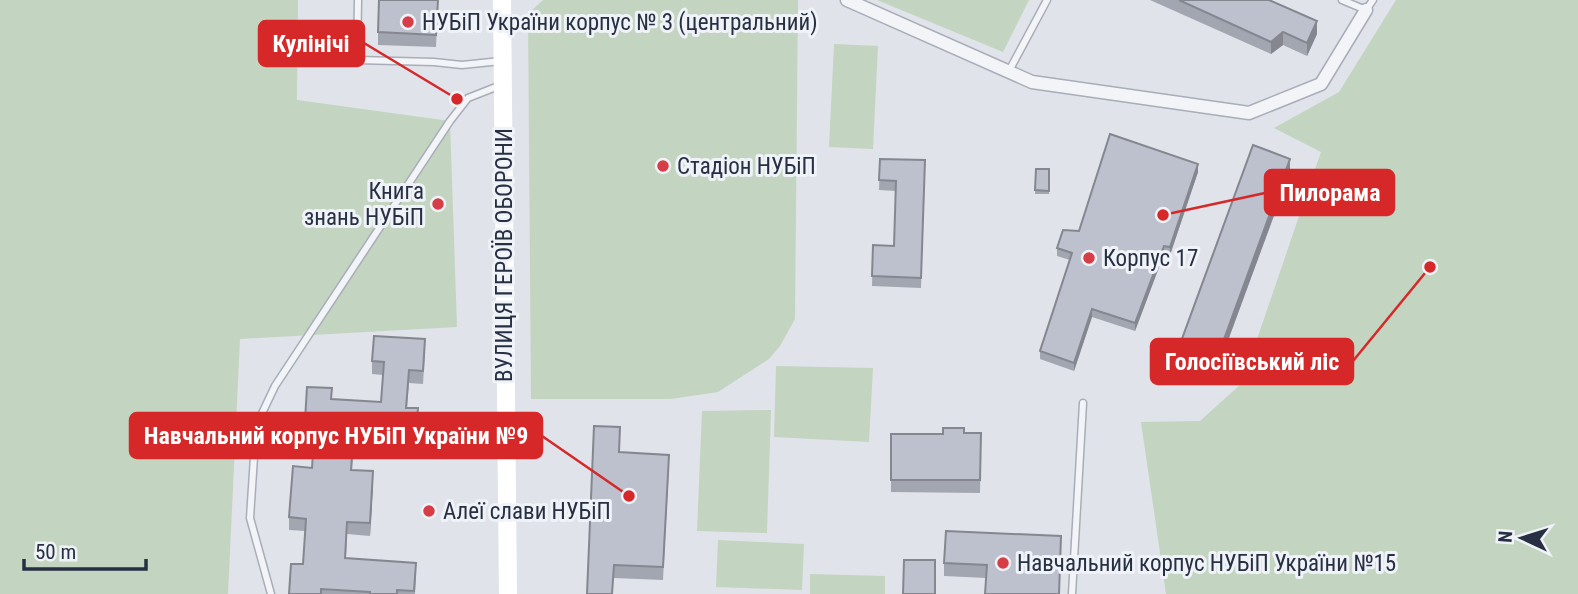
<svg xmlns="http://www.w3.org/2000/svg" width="1578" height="594" font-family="'Roboto Condensed',sans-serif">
<rect width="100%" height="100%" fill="#e0e3ea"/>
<!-- green -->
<g fill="#c3d4c0">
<polygon points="0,0 298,0 297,100 450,121 457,327 240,339 228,594 0,594"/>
<polygon points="543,0 798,0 795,319 780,346 769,359 718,392 671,399 531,399 528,14"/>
<polygon points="877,0 1029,0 1003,52"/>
<polygon points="1396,0 1578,0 1578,594 1166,594 1141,422 1200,421 1242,383 1321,152 1274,128 1339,92"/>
<polygon points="834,44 878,46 873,149 829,147"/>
<polygon points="776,366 873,368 869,442 774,437"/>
<polygon points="771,410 767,533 697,531 702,411"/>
<polygon points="718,540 804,544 802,590 716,587"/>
<polygon points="810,574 885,576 885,594 810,594"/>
</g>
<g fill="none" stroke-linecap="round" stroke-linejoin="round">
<!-- lane casing -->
<g stroke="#a8adb8" stroke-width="9">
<g id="lane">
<polyline points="358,0 357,60 434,62 462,65 501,61"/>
<polyline points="1342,0 1366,10 1373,0"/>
<polyline points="1009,71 1047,0"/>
<polyline points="271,594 250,518 256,426 275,386 450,121 468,98 501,85"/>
<polyline points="1072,594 1083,403"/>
</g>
</g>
<!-- street casing -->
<g stroke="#a8adb8" stroke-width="15">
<polyline id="street" points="847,0 1032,82 1249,113 1321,84 1366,10"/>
</g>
<!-- lane -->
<use href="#lane" stroke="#f3f4f8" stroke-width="6"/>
<!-- street -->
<use href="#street" stroke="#f3f4f8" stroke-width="12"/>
<!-- secondary -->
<polyline stroke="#fff" stroke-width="18" points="502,0 508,594"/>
</g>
<!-- wall -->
<g fill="#a2a6b0">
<polygon points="438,0 436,47 378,45 378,32"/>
<polygon points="1150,0 1269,0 1317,34 1307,56 1283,45 1271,54"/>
<polygon points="880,159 925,160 921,288 872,286 873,245 894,246 896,191 879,190"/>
<polygon points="1036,169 1049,169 1049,194 1035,194"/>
<polygon points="1198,172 1170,255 1164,254 1135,331 1092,317 1074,371 1040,359 1040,351 1070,260 1057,256 1057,248 1079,231"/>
<polygon points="1290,172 1216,373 1179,360 1179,347"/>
<polygon points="425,352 423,384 409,383 407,408 418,421 416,444 354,440 352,470 373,484 370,536 347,534 346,558 416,575 415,594 289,594 303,564 305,531 289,530 289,517 312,468 314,433 305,433 305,420 381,402 383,375 372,374 372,361"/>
<polygon points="964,433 981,433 980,493 891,492 891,434 943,434"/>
<polygon points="669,467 663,580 614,578 587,594"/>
<polygon points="1061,549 986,578 944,576 944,563"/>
</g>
<!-- shaded-wall -->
<g fill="#848790">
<polygon points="1317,21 1317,34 1307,56 1307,43"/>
<polygon points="1283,32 1283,45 1271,54 1271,42"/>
<polygon points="1290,159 1290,172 1216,373 1216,361"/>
<polygon points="1198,164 1198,172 1170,255 1170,247"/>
<polygon points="1164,246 1164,254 1135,331 1135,323"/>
<polygon points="1092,309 1092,317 1074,371 1074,363"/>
<polygon points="373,471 373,484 370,536 370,523"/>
</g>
<!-- building -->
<g fill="#bcc1cd" stroke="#848790" stroke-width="2">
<polygon points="379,0 438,0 436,35 378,32"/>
<polygon points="1179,0 1269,0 1317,21 1307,43 1283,32 1271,42"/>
<polygon points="1110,134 1198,164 1170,247 1164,246 1135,323 1092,309 1074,363 1040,351 1072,253 1057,248 1063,230 1079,231"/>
<polygon points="1253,145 1290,159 1216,361 1179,347"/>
<polygon points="880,159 925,160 921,278 872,276 873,245 894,246 896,181 879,180"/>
<polygon points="1036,169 1049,169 1049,191 1035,190"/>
<polygon points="374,336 425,339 423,371 409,370 406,408 418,408 416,431 354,427 351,470 373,471 370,523 347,522 345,558 416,563 414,591 397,590 397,594 370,594 370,592 321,589 321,594 289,594 291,564 303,564 306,519 289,517 293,466 312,468 315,421 305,420 307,387 332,388 331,399 381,402 384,362 372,361"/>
<polygon points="594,426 620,427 619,452 669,455 663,567 614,565 612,594 587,594"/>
<polygon points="943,428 964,428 964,433 981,433 980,480 891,480 891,434 943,434"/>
<polygon points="946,531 1061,536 1059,594 985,594 987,565 944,563"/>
<polygon points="904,560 935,560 935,594 903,594"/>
</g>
<!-- markers -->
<g fill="#d73d46" stroke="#eff2f7" stroke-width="2.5">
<circle cx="408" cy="22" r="7"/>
<circle cx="663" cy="166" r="7"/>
<circle cx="438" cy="204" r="7"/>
<circle cx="1089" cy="258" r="7"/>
<circle cx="429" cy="511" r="7"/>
<circle cx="1003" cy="563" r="7"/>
</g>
<g text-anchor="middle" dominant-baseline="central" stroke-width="6" stroke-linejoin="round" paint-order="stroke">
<!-- poi labels -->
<g font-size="23" fill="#272f42" stroke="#eff2f7" text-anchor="start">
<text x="422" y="22">НУБіП України корпус № 3 (центральний)</text>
<text x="677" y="166">Стадіон НУБіП</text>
<text x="424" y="191" text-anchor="end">Книга<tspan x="424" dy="26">знань НУБіП</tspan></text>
<text x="1103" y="258">Корпус 17</text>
<text x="443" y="511">Алеї слави НУБіП</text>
<text x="1017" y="563">Навчальний корпус НУБіП України №15</text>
</g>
<!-- street labels -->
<g font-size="23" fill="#272f42" stroke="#eff2f7">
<text transform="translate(504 255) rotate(-90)">ВУЛИЦЯ ГЕРОЇВ ОБОРОНИ</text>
</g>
</g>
<!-- callouts -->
<path fill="none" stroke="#d62828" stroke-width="2.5" d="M457 99L364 43M1163 215L1265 193M1430 267L1353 361M629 496L542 436"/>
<g fill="#d62828" stroke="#eff2f7" stroke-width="2.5">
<circle cx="457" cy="99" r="7"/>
<circle cx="1163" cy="215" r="7"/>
<circle cx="1430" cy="267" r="7"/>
<circle cx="629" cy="496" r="7"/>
</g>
<g fill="#d62828" stroke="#d62828" stroke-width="2.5">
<rect x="259" y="21" width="105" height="45" rx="7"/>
<rect x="1265" y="170" width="129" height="45" rx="7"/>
<rect x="1151" y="339" width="202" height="45" rx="7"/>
<rect x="130" y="413" width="412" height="45" rx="7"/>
</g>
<g font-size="24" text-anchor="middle" font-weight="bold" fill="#fff">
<text x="311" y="52">Кулінічі</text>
<text x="1330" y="201">Пилорама</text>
<text x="1252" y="370">Голосіївський ліс</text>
<text x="336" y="444">Навчальний корпус НУБіП України №9</text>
</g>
<!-- north arrow -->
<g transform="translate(1522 538) rotate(274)" stroke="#eff2f7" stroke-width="5" paint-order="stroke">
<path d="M0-5L12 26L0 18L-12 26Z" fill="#272f42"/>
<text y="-10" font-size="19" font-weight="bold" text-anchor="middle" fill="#272f42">N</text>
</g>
<!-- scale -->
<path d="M24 559v10h122v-10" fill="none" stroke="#272f42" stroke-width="3.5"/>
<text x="35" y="559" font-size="21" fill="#272f42" stroke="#eff2f7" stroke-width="5" paint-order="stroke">50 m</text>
</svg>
